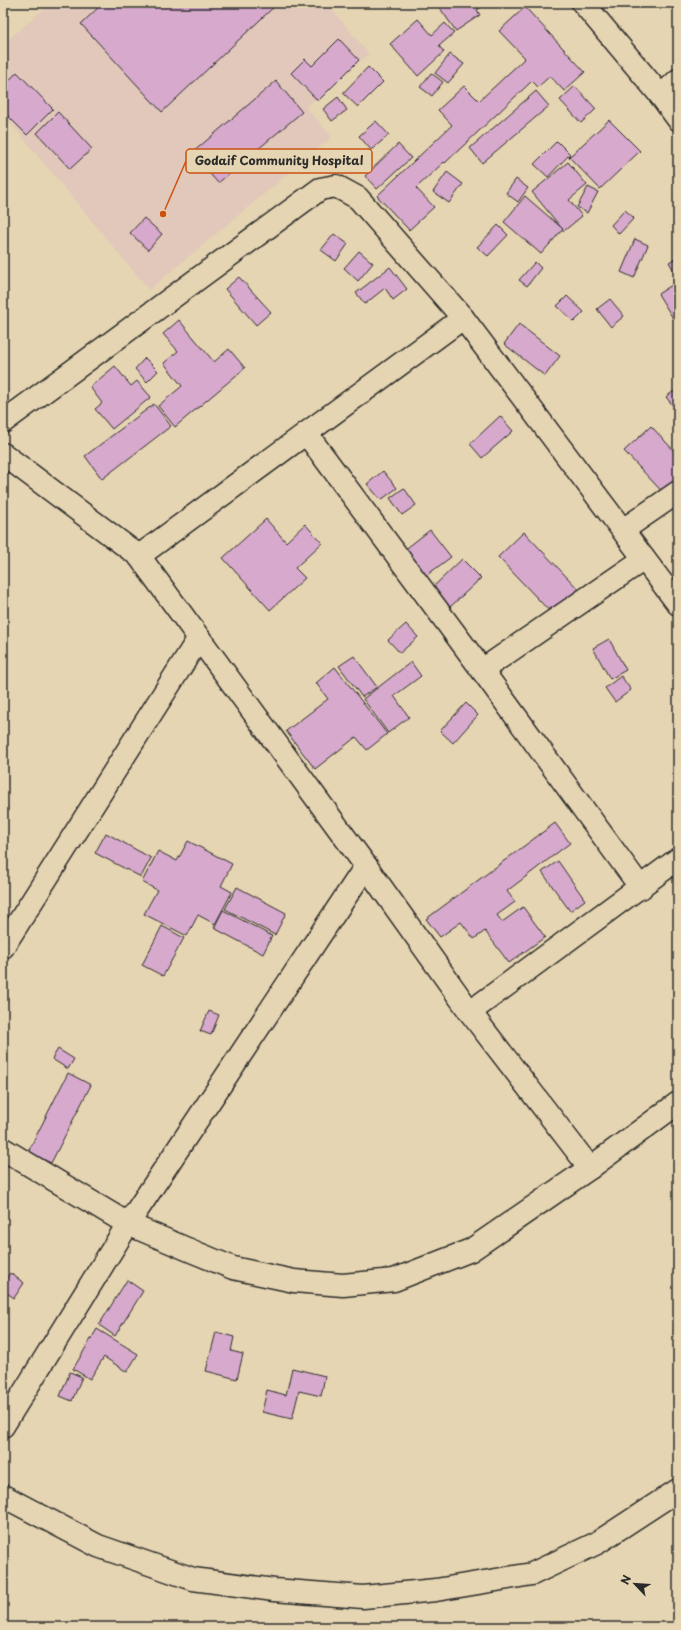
<svg xmlns="http://www.w3.org/2000/svg" width="681" height="1630" font-family="'Playpen Sans',sans-serif">
<rect width="100%" height="100%" fill="#e6d5b2"/>
<filter id="ink" filterUnits="userSpaceOnUse"><feTurbulence type="fractalNoise" baseFrequency=".025" numOctaves="2"/><feDisplacementMap in="SourceGraphic" scale="8" xChannelSelector="R" yChannelSelector="G"/><feConvolveMatrix kernelMatrix="1 2 1 2 8 2 1 2 1" color-interpolation-filters="sRGB"/></filter>
<g filter="url(#ink)">
<!-- built -->
<polygon fill="#e1c8ba" points="51,3 327,3 369,54 306,107 332,137 149,290 3,114 3,44"/>
<!-- building -->
<g fill="#d6a9cd" stroke="#2b2b2b">
<polygon points="103,3 276,3 277,4 162,112 81,24"/>
<polygon points="487,3 477,10 480,15 456,31 437,4"/>
<polygon points="525,7 585,72 564,91 550,76 538,87 532,81 445,163 444,162 416,188 434,207 409,230 377,196 452,125 438,110 464,86 479,101 525,58 499,31"/>
<polygon points="418,19 432,35 445,23 454,33 439,46 444,52 418,76 390,44"/>
<polygon points="339,39 359,60 318,101 291,73 305,59 312,66"/>
<polygon points="450,54 464,64 448,83 435,73"/>
<polygon points="368,67 383,82 358,107 343,93"/>
<polygon points="17,72 53,109 27,135 3,111 3,87"/>
<polygon points="431,73 443,82 432,96 420,87"/>
<polygon points="276,81 302,112 218,183 192,153"/>
<polygon points="575,86 596,109 581,123 560,100"/>
<polygon points="536,91 549,106 482,163 470,148"/>
<polygon points="338,97 347,110 332,121 323,109"/>
<polygon points="58,112 92,149 70,169 37,133"/>
<polygon points="609,120 640,151 600,189 569,157"/>
<polygon points="376,121 389,135 371,150 359,136"/>
<polygon points="557,141 570,154 548,177 534,164"/>
<polygon points="398,144 411,158 377,189 365,176"/>
<polygon points="568,162 587,185 569,200 582,216 564,231 532,192"/>
<polygon points="447,172 463,184 449,203 433,192"/>
<polygon points="516,179 528,188 518,202 506,193"/>
<polygon points="588,187 598,192 587,213 577,207"/>
<polygon points="525,196 563,229 541,254 504,222"/>
<polygon points="625,210 634,218 619,234 611,225"/>
<polygon points="144,218 162,234 148,250 130,233"/>
<polygon points="498,225 508,235 488,256 477,247"/>
<polygon points="334,234 348,244 336,261 321,250"/>
<polygon points="635,239 648,245 634,278 621,272"/>
<polygon points="359,251 373,263 358,281 344,268"/>
<polygon points="678,257 678,276 677,276 669,262"/>
<polygon points="535,262 541,268 527,286 519,280"/>
<polygon points="390,267 407,289 393,300 385,288 365,304 356,293"/>
<polygon points="239,277 271,312 256,325 225,289"/>
<polygon points="678,281 678,317 674,320 658,294"/>
<polygon points="567,296 584,312 574,322 557,306"/>
<polygon points="610,299 624,316 611,327 597,309"/>
<polygon points="179,320 214,362 229,349 245,368 175,427 158,406 182,386 164,363 178,351 163,334"/>
<polygon points="519,324 560,356 545,376 504,344"/>
<polygon points="145,358 158,371 147,382 135,369"/>
<polygon points="115,366 131,386 137,381 151,397 112,429 95,409 102,403 90,387"/>
<polygon points="678,388 678,412 666,397"/>
<polygon points="154,404 171,426 102,479 85,456"/>
<polygon points="500,416 513,431 482,458 470,444"/>
<polygon points="651,426 678,455 678,488 668,498 624,451"/>
<polygon points="383,471 397,488 381,500 367,484"/>
<polygon points="404,488 416,505 402,515 390,498"/>
<polygon points="266,519 286,542 305,524 322,543 295,568 305,578 270,610 223,558"/>
<polygon points="430,530 451,557 423,578 403,551"/>
<polygon points="524,532 582,593 556,618 498,557"/>
<polygon points="462,559 481,578 449,608 431,589"/>
<polygon points="406,624 418,637 400,653 388,640"/>
<polygon points="609,639 626,670 610,679 593,648"/>
<polygon points="354,656 377,687 362,697 339,666"/>
<polygon points="411,662 421,676 394,696 409,717 388,733 363,699"/>
<polygon points="335,667 387,734 367,750 356,737 315,769 286,731 328,699 316,683"/>
<polygon points="621,676 631,690 615,702 605,688"/>
<polygon points="466,703 478,715 453,743 440,731"/>
<polygon points="555,823 570,843 507,891 515,902 497,915 502,922 523,907 545,937 509,963 485,931 474,939 461,922 440,937 426,919"/>
<polygon points="106,833 151,858 141,877 95,853"/>
<polygon points="188,841 232,864 221,886 232,892 215,924 198,915 187,936 144,914 157,890 142,882 158,851 177,861"/>
<polygon points="558,861 585,900 570,911 542,872"/>
<polygon points="237,887 286,913 275,935 225,909"/>
<polygon points="223,910 272,936 263,954 214,928"/>
<polygon points="162,926 184,938 163,976 142,965"/>
<polygon points="209,1011 219,1015 211,1035 200,1031"/>
<polygon points="58,1049 74,1059 68,1069 52,1059"/>
<polygon points="68,1073 91,1085 51,1163 28,1152"/>
<polygon points="10,1273 24,1283 14,1298 3,1290 3,1284"/>
<polygon points="127,1280 143,1291 115,1336 99,1325"/>
<polygon points="97,1329 138,1354 127,1372 104,1357 90,1379 73,1369"/>
<polygon points="216,1332 234,1337 231,1351 243,1354 237,1379 206,1371"/>
<polygon points="292,1368 325,1376 321,1396 299,1391 292,1419 262,1412 267,1390 286,1395"/>
<polygon points="70,1372 82,1377 72,1401 60,1396"/>
</g>
<g fill="none" stroke-linecap="round" stroke-linejoin="round">
<!-- minor casing -->
<g stroke="#2b2b2b" stroke-width="25">
<g id="minor">
<polyline points="583,3 661,96 678,119"/>
<polyline points="661,96 678,80"/>
<polyline points="3,422 320,189 336,186 358,198 463,318 678,604"/>
<polyline points="306,433 482,670 641,888"/>
<polyline points="3,454 139,556 366,866 470,1012 590,1168"/>
<polyline points="623,530 678,492"/>
<polyline points="139,556 463,318"/>
<polyline points="482,670 644,559"/>
<polyline points="3,947 199,638"/>
<polyline points="470,1012 678,859"/>
<polyline points="3,1149 128,1224 194,1252 233,1268 294,1281 343,1285 394,1280 471,1250 590,1168 678,1103"/>
<polyline points="3,1426 128,1224 366,866"/>
<polyline points="3,1496 98,1546 193,1579 274,1590 363,1597 436,1590 532,1574 597,1543 678,1490"/>
</g>
</g>
<!-- minor -->
<use href="#minor" stroke="#e6d5b2" stroke-width="22"/>
</g>
</g>
<!-- callouts -->
<path fill="none" stroke="#cc5211" stroke-width="1.5" d="M163 214L186 161"/>
<circle fill="#cc5211" stroke="#e6d5b2" stroke-width="1.5" cx="163" cy="214" r="4"/>
<rect fill="#e6d5b2" stroke="#cc5211" stroke-width="1.5" x="186" y="149" width="186" height="24" rx="4"/>
<g font-size="12" text-anchor="middle" font-weight="bold" fill="#2b2b2b">
<text x="279" y="165">Godaif Community Hospital</text>
</g>
<!-- margin -->
<rect width="681" height="1630" fill="none" stroke="#e6d5b2" stroke-width="16"/>
<rect x="8" y="8" width="665" height="1614" fill="none" stroke="#2b2b2b" stroke-width="1.5" filter="url(#ink)"/>
<!-- north arrow -->
<g transform="translate(635 1584) rotate(295)" stroke="#e6d5b2" stroke-width="3" paint-order="stroke">
<path d="M0-3L7 15L0 10L-7 15Z" fill="#2b2b2b"/>
<text y="-6" font-size="11" font-weight="bold" text-anchor="middle" fill="#2b2b2b">N</text>
</g>
</svg>
